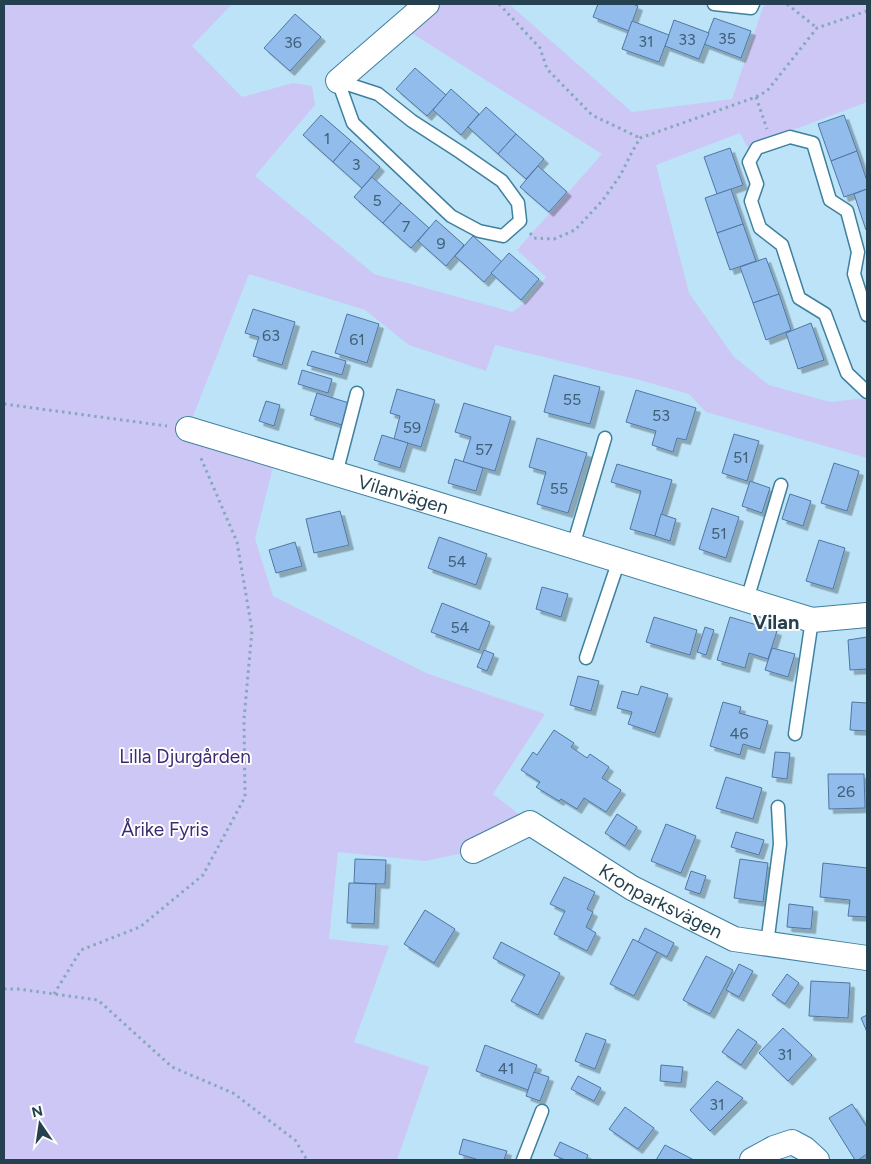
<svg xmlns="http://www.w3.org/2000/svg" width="871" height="1164" font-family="Figtree,sans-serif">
<defs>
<filter id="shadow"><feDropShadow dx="4.5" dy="4.5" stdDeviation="0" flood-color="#0004"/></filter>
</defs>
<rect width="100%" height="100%" fill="#bce3f7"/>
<!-- green -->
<polygon fill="#cdc7f6" points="4,4 232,4 192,46 242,97 293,83 312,86 315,105 255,176 374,274 513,312 530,298 546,277 517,250 602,154 410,32 441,4 509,4 632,112 732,99 763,7 767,4 867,4 867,102 747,147 740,133 656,165 689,293 734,357 769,385 830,402 867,398 867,458 706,412 689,394 636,379 609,373 495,345 486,371 409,345 365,310 249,274 188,429 276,455 255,539 273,596 426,673 545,714 493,794 530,823 473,851 425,861 338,852 329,939 389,946 354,1042 429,1067 397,1160 4,1160"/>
<!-- building -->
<g fill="#91bcec" stroke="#4f77a3" filter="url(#shadow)">
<polygon points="598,4 633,4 638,6 629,31 593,17"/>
<polygon points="295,14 321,37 290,71 264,48"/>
<polygon points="714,18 751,31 741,58 704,44"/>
<polygon points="674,20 709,33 699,59 665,46"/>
<polygon points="632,21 669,35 659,62 622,49"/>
<polygon points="415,68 446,95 427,116 396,89"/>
<polygon points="451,89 479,114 461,135 433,110"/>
<polygon points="486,107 516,134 498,154 468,127"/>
<polygon points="321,115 351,141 333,162 303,135"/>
<polygon points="844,115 857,151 831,161 818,124"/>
<polygon points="516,134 544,159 526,179 498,154"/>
<polygon points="351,141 380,167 362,188 333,162"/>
<polygon points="730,148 743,185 717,194 704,157"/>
<polygon points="857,151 867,181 867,189 844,197 831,161"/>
<polygon points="538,166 567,192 549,212 520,187"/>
<polygon points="372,177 401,203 383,223 354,197"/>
<polygon points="731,189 743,224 717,233 705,198"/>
<polygon points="867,189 867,229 866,230 854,194"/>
<polygon points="401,203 429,228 411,248 383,223"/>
<polygon points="436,220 464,245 446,266 418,241"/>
<polygon points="743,224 756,261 730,270 717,233"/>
<polygon points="473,236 502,262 484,282 455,256"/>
<polygon points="509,253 539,279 521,300 491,273"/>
<polygon points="766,258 779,294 753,303 740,267"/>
<polygon points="779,294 791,330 766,340 753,303"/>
<polygon points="253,309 295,322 282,365 253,356 259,337 245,333"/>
<polygon points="347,314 379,324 367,363 335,353"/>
<polygon points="811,323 824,360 798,369 786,333"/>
<polygon points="312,351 346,361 342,375 307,365"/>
<polygon points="302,370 332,379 328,393 298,384"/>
<polygon points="554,375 600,387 590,424 544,412"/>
<polygon points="397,389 435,400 421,447 394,439 400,416 390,413"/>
<polygon points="636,390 696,408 686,440 677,438 673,452 652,445 656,431 626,422"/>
<polygon points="317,393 349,403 342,425 310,415"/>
<polygon points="266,401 280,405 274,426 259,421"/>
<polygon points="464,403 511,417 495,471 463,462 471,437 455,432"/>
<polygon points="734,434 759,441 747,481 722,473"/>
<polygon points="382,435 408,443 400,468 374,460"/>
<polygon points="537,438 587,453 568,513 537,504 546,472 529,467"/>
<polygon points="455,459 483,468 476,491 448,483"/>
<polygon points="834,463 859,471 847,511 821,503"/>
<polygon points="617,464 672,480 655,536 630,529 641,491 611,482"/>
<polygon points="750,481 770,488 762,513 742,506"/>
<polygon points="790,494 811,501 803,526 782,519"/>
<polygon points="712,508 739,517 726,558 699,549"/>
<polygon points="340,511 349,545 314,553 306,519"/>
<polygon points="661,514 676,519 670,541 655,536"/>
<polygon points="439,537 487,554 476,585 428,568"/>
<polygon points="819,540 845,548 833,589 806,581"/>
<polygon points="295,542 302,566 276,573 269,550"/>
<polygon points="542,587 568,594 561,617 536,609"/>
<polygon points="442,603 490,622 479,650 431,632"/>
<polygon points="654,617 697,630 690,655 646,642"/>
<polygon points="730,617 777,631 768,659 749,653 745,668 717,660"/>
<polygon points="705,627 714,630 706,655 697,652"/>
<polygon points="867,637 867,669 850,670 848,640"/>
<polygon points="772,648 795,654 788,677 765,670"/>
<polygon points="484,650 494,654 487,671 477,667"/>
<polygon points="578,676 599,681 591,711 570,705"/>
<polygon points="641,686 668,694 655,733 628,724 632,712 617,708 622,691 638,695"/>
<polygon points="723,702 741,707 739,713 768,721 760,749 743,744 740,755 710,746"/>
<polygon points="852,702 867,703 867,731 850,730"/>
<polygon points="554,730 574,743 571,747 587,758 590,754 609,767 602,778 621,790 606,812 584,798 577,809 561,799 559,801 536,787 540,782 521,770 533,752 537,755"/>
<polygon points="775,752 790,753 787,779 772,777"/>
<polygon points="828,774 864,774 865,808 829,809"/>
<polygon points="726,777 762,788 753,819 716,808"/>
<polygon points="617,814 637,827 625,846 605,833"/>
<polygon points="666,824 696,836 681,873 651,861"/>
<polygon points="736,832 764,840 759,855 731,847"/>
<polygon points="355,859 386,860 385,884 354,883"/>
<polygon points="740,859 768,863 763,902 734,898"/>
<polygon points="823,863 867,868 867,917 848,916 850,900 820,897"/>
<polygon points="691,871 706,876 700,894 685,889"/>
<polygon points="564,877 595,892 587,909 593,912 586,927 596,933 587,951 554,934 565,911 550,904"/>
<polygon points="349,883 376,884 374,924 347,923"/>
<polygon points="789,904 813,907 811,929 787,927"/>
<polygon points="425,910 455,929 434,963 404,944"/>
<polygon points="645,928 674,943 667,957 638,942"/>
<polygon points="633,939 657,952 634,996 610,984"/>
<polygon points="501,942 560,973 538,1015 511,1001 525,975 493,958"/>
<polygon points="706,956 733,970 710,1014 683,1000"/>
<polygon points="739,964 753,971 739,997 726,990"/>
<polygon points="787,974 799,983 785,1004 772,995"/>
<polygon points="811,981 850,983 848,1018 809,1016"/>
<polygon points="867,1015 867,1032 861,1018"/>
<polygon points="783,1028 812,1055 788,1081 759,1053"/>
<polygon points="738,1029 757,1042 741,1065 722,1052"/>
<polygon points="586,1033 606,1040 595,1069 575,1061"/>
<polygon points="485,1045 537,1065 528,1090 476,1071"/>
<polygon points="661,1065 683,1067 681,1083 660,1081"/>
<polygon points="534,1072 549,1077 540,1101 526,1096"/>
<polygon points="578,1076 601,1088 594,1101 571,1089"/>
<polygon points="717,1081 743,1098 710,1131 690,1110"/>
<polygon points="852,1104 867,1127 867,1154 858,1160 855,1160 829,1118"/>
<polygon points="625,1107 654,1128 638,1149 609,1129"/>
<polygon points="463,1139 507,1151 504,1160 479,1160 459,1154"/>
<polygon points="560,1142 588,1155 586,1160 565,1160 554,1155"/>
<polygon points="665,1145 694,1160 656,1160"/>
</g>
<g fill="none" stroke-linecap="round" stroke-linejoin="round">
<!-- lane casing -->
<g stroke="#3f809f" stroke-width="15">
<g id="lane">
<polyline points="714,4 751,8 753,4"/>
<polygon points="338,81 378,94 412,121 460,152 502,181 518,203 520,221 503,236 479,231 451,216 353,123"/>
<polyline points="867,315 854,274 858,252 847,211 830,200 813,143 790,137 757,148 749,162 757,184 751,201 760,228 782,245 799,298 825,314 847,373 867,392"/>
<polyline points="336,474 357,393"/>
<polyline points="573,546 605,438"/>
<polyline points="747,600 781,485"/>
<polyline points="586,658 619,560"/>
<polyline points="795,734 812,620"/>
<polyline points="767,944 780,844 778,807"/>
<polyline points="523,1160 542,1111"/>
</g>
</g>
<!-- street casing -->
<g stroke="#3f809f" stroke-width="26">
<g id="street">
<polyline points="338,81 427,4"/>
<path id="s1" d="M188,429l242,73 382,118 55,-5"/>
<path id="s2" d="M473,851l57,-28 102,65 102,51 133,19"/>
<polyline points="752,1160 774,1148 792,1142 805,1149 817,1160"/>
</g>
</g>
<!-- path -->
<g stroke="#85a8ba" stroke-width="3" stroke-dasharray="2.5 4" stroke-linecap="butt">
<polyline points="499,4 540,48 547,69 592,115 640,138"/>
<polyline points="787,4 817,28"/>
<polyline points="756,97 767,129"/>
<polyline points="530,233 534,238 554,239 575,230 602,201 620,176 631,154 640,138 756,97 767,91 817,28 867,11"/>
<polyline points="4,404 167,426"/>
<polyline points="4,989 18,989 98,1000 172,1067 233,1093 295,1140 307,1160"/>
<polyline points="54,994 81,950 140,927 203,875 245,797 244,719 252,630 237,542 200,456"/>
</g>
<!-- lane -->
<use href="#lane" stroke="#fff" stroke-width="12"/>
<!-- street -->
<use href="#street" stroke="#fff" stroke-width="24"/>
</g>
<g text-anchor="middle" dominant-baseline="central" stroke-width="4" stroke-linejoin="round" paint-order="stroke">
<!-- number labels -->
<g font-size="16" fill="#406076">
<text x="727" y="38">35</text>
<text x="687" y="39">33</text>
<text x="646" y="41">31</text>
<text x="293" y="42">36</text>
<text x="327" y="138">1</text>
<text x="356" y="164">3</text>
<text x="377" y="200">5</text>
<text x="406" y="226">7</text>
<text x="441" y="243">9</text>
<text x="271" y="335">63</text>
<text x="357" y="339">61</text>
<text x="572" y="399">55</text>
<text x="661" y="415">53</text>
<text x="412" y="427">59</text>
<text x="484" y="449">57</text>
<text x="741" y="457">51</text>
<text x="559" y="488">55</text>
<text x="719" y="533">51</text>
<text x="457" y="561">54</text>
<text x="460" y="627">54</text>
<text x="739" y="733">46</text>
<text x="846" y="791">26</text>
<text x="785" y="1054">31</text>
<text x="506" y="1068">41</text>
<text x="717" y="1104">31</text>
</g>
<!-- street labels -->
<g font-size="19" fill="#25414f" stroke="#fdfdfd">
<text stroke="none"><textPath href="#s1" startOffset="225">Vilanvägen</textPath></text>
<text stroke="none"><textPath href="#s2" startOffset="216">Kronparksvägen</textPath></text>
</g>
<!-- park labels -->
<g font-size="19" fill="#3e2a74" stroke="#fdfdfd">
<text x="185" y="756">Lilla Djurgården</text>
<text x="165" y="829">Årike Fyris</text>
</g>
<!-- neighbourhood labels -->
<g font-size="20" font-weight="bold" fill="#25414f" stroke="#fdfdfd">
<text x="776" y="622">Vilan</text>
</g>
</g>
<!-- border -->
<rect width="871" height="1164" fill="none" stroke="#25414f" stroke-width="10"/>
<!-- north arrow -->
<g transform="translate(40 1124) rotate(347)" stroke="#fdfdfd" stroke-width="4" paint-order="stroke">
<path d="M0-4L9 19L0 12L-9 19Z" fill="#25414f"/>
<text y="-8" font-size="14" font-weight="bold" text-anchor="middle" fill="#25414f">N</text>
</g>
</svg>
